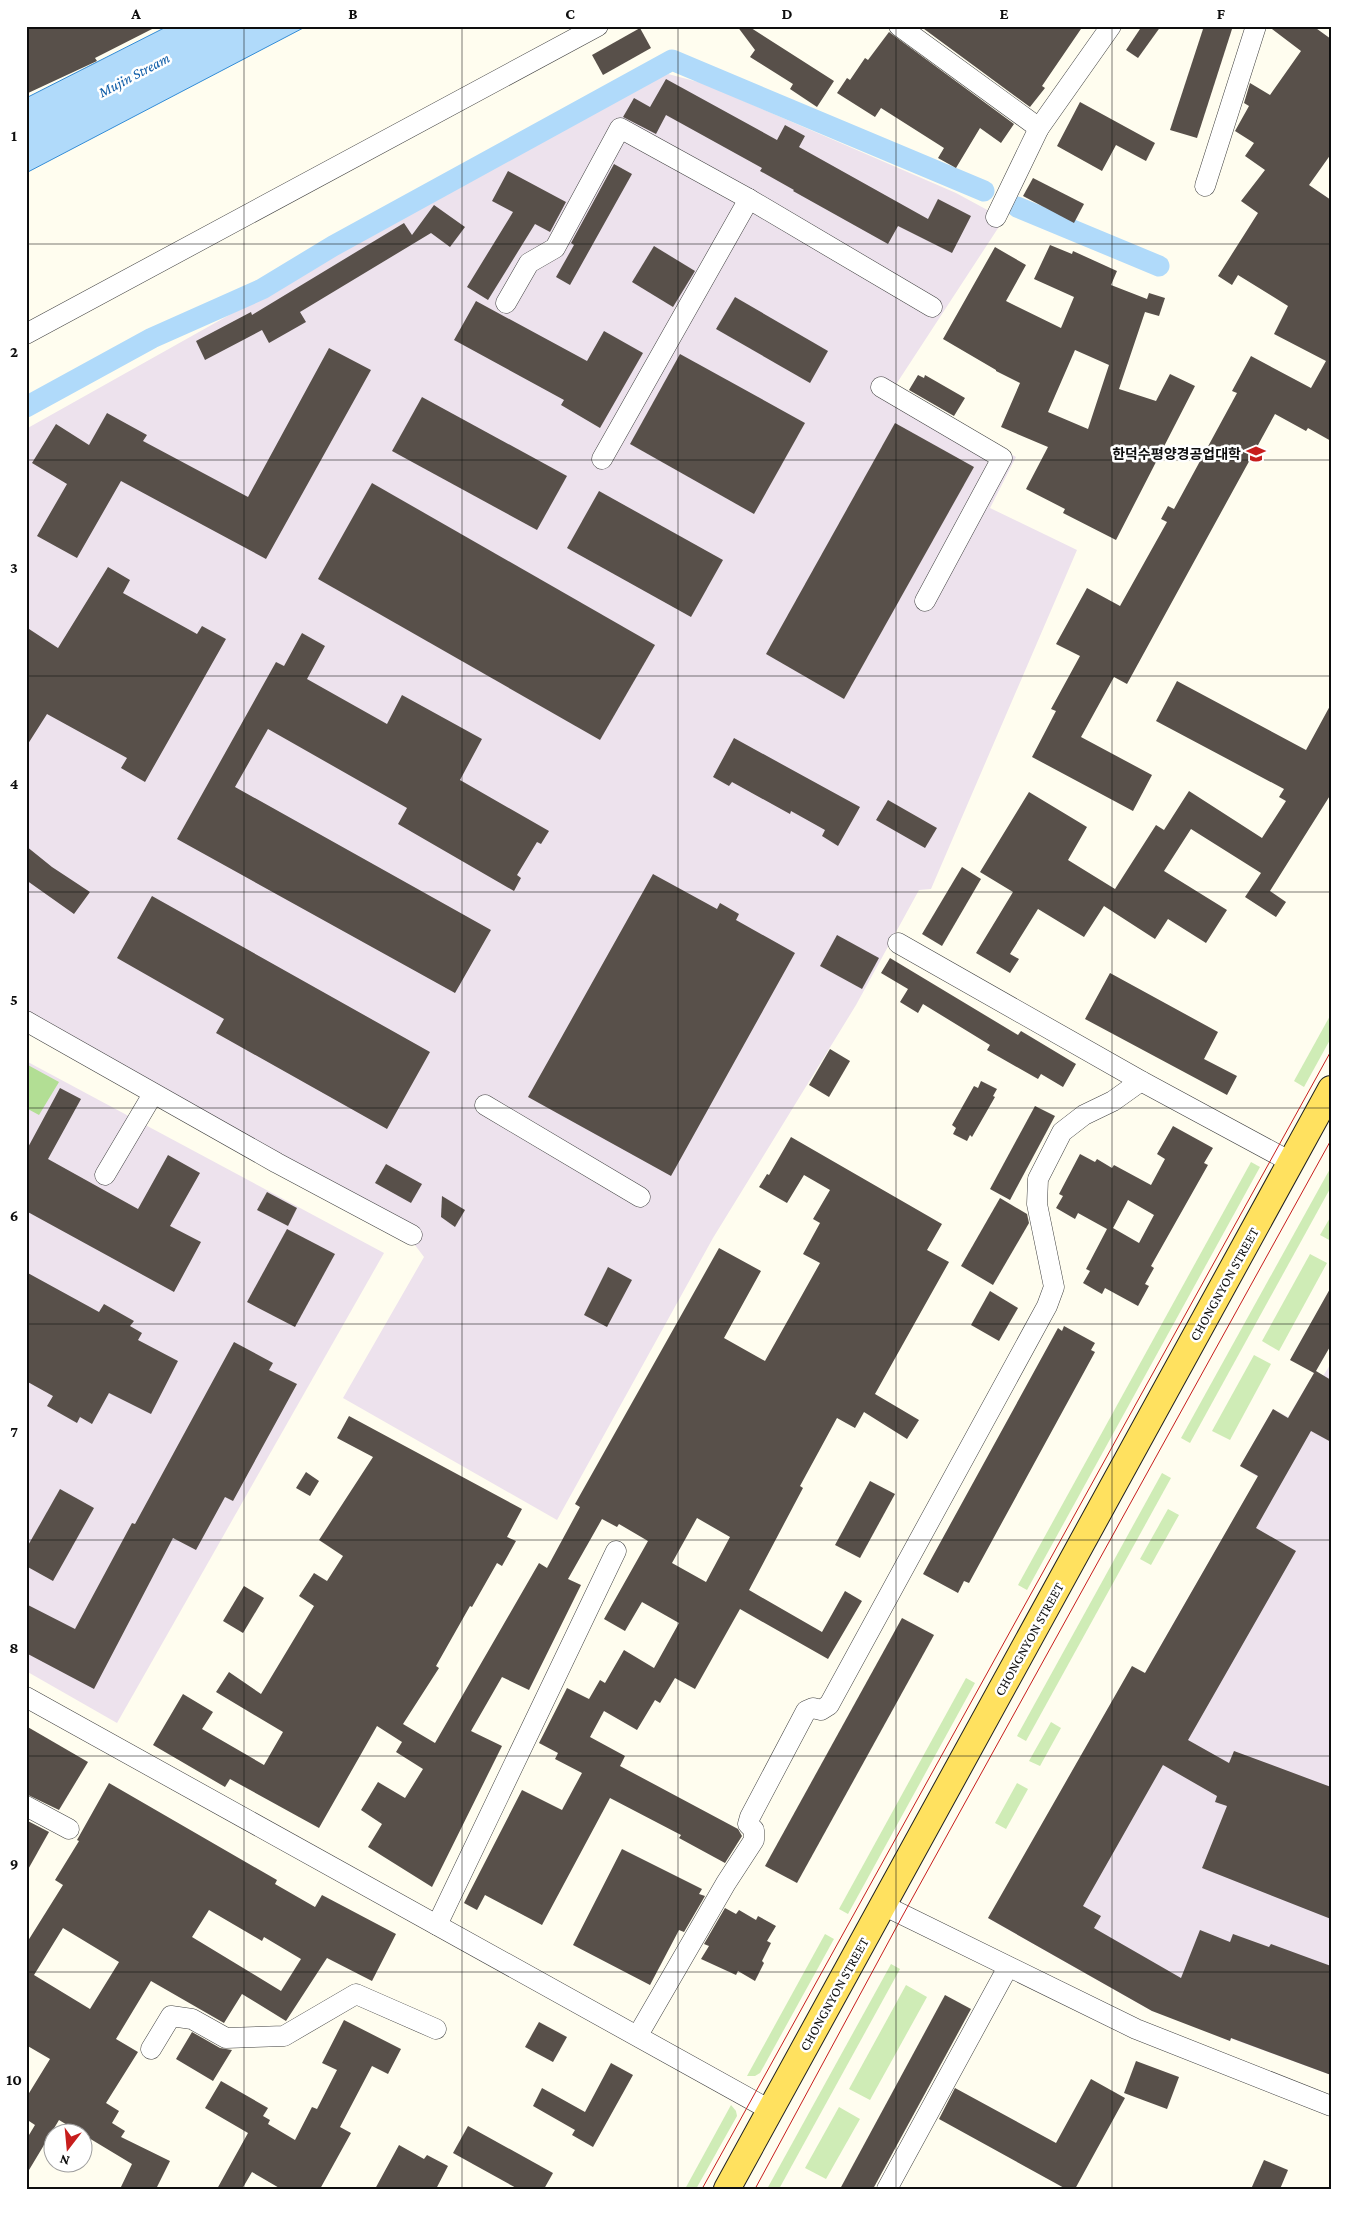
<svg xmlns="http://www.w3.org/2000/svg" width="1357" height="2215" font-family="'Crimson Pro','Noto Sans KR',serif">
<rect width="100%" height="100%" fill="#fffdef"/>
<!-- industrial -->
<g fill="#ede2ed">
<polygon points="668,74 702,83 956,193 1004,219 895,386 1016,457 990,508 1077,550 931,889 919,890 856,1005 713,1238 557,1520 343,1398 424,1257 396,1220 26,1010 26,429 636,87"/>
<polygon points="26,1061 384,1253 117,1723 26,1671"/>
<polygon points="1330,1365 1331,1366 1331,2075 1235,2040 1231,2038 1230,2041 1154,2007 1152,2011 988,1918 1145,1673 1258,1477 1240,1466 1273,1409 1288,1417 1310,1380 1318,1384"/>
</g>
<!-- green -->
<g fill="#cfecb6">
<polygon points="1331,1014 1331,1038 1304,1087 1294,1081"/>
<polygon points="1251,1162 1260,1167 1027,1590 1018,1585"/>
<polygon points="1331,1167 1331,1187 1190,1443 1181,1438"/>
<polygon points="1331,1216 1331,1241 1320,1235"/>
<polygon points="1310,1254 1327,1263 1279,1351 1262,1341"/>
<polygon points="1254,1355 1271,1364 1230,1440 1212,1431"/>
<polygon points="1162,1473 1171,1478 1026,1741 1017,1736"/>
<polygon points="1168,1509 1179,1515 1151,1565 1140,1559"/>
<polygon points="966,1678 975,1683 848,1914 839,1909"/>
<polygon points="1051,1722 1061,1728 1040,1766 1029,1761"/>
<polygon points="1017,1783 1028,1789 1006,1829 995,1823"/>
<polygon points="825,1934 834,1939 760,2073 755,2076 747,2076"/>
<polygon points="891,1964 900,1969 779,2189 767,2189"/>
<polygon points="906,1985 927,1997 870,2100 849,2089"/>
<polygon points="731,2105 736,2111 737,2116 696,2189 685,2189"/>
<polygon points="839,2107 860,2119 826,2179 805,2168"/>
</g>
<!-- forest -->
<polygon fill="#b2de94" points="26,1064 59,1082 39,1115 26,1108"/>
<!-- water -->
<polygon fill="#b0dafa" stroke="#338cd6" points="168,26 307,26 26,173 26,98"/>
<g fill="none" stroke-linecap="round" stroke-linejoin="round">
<!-- canal -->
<g stroke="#b0dafa" stroke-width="21">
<polyline points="1017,207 1159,266"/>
<polyline points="26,407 152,338 262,289 333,246 672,60 984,191"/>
</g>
</g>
<!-- building -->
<g fill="#58504a" fill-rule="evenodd">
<polygon points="26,26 158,26 95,58 97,61 26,94"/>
<polygon points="737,26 748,26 834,81 817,107 790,89 793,84 750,57 755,50"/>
<polygon points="920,26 1083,26 1042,86 1045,88 1030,107"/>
<polygon points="1142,26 1161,26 1138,58 1126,50"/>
<polygon points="1204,26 1233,26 1197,138 1170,130"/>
<polygon points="1268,26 1313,26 1331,39 1331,154 1309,185 1331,200 1331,441 1308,428 1306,431 1275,414 1127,684 1114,677 1081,737 1152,775 1133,811 1032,757 1056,711 1051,709 1080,656 1056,644 1087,588 1120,606 1167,522 1161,519 1168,506 1174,509 1237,393 1232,391 1251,356 1311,388 1326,361 1274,334 1288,306 1238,275 1232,285 1218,276 1258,213 1241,201 1265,170 1245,156 1254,143 1235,131 1249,106 1244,103 1250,83 1270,95 1301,51"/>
<polygon points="640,28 651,48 603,75 592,55"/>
<polygon points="889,32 1014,124 1001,143 980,128 956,168 938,158 944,148 881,108 875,117 837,93 847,78 850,80 865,58 868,60"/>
<polygon points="666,79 777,140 785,125 805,136 799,147 928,219 938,199 971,216 952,253 898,226 888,244 793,191 794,190 760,171 762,168 666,115 656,134 623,117 634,98 650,107"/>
<polygon points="1080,102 1155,143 1146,161 1116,145 1102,171 1057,146"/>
<polygon points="614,164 632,174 570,285 556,277 574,245 571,243"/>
<polygon points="508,171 566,202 550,232 535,224 488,300 467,287 513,212 492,201"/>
<polygon points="1033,178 1084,204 1074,223 1023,196"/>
<polygon points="434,205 465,227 450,247 431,233 300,312 306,322 269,343 262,330 205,360 196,341 251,312 252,315 404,223 412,235"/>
<path d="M1050,245l22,9 1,-3 44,20 -6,14 36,14 2,-6 16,5 -6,18 -14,-4 -26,77 37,12 14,-27 25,12 -79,154 -53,-27 2,-4 -39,-20 22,-42 -47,-20 19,-44 -24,-12v-1l-53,-31 52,-92 31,18 -20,36 55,27 13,-31 -40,-18zM1075,350l34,15 -21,64 -40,-17z"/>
<polygon points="654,246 695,271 673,307 632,282"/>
<polygon points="735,297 828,351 810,383 716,329"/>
<polygon points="476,301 587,361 604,331 643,353 600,428 561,405 564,400 454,340"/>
<polygon points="329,348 371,370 266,559 121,481 77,558 37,536 67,484 32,463 56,424 89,445 107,413 147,435 143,441 248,497"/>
<polygon points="680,354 805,423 754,514 630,444"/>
<polygon points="918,375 924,378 925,375 965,398 954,416 909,390"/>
<polygon points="422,397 567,476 537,530 392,451"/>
<polygon points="895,423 974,467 844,699 766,654"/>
<polygon points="372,483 655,645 600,740 318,579"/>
<polygon points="599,491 723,560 691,617 567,548"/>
<polygon points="108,567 130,580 123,593 197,634 202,626 226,639 145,782 121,768 127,758 47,714 26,747 26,627 58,648"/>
<polygon points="302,633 325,646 307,679 387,724 402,695 482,739 460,780 549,831 541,844 537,842 517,875 521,878 514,891 398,824 407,808 268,729 235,787 491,930 455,993 177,839 276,662 284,666"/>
<polygon points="1177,681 1306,750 1331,704 1331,794 1270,891 1286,902 1276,917 1245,897 1261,873 1191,829 1164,871 1227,910 1206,943 1168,919 1155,939 1104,906 1084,937 1038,909 1010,954 1019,959 1010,973 976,953 1013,892 980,872 1029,792 1087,827 1068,860 1115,889 1156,825 1164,830 1189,791 1262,838 1286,801 1279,797 1284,789 1156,721"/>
<polygon points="734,738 860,807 838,846 822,836 825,830 791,811 790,814 732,782 729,786 713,777"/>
<polygon points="888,800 937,828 925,848 876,820"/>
<polygon points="26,846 52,867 90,892 74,914 26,880"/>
<polygon points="962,867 981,879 942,946 922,934"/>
<polygon points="653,874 717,909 720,903 739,914 736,920 795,953 671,1176 528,1097"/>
<polygon points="152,896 430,1052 387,1129 216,1033 224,1019 117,958"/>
<polygon points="837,935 879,958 862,989 820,966"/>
<polygon points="890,958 1018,1035 1021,1031 1076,1064 1063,1087 1041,1074 1038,1079 987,1050 990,1045 923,1004 918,1013 900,1002 908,989 881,973"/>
<polygon points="1110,973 1218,1032 1204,1059 1237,1076 1227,1095 1085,1019"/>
<polygon points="830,1049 850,1061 829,1097 809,1085"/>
<polygon points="981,1081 997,1089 993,1096 995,1097 972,1137 970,1135 967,1141 953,1134 956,1128 952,1125 974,1086 978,1088"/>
<polygon points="60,1088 81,1099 48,1159 138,1209 168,1155 200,1173 170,1226 201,1242 174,1292 26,1211 26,1151"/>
<polygon points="1035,1106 1055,1116 1010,1200 990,1189"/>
<path d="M1173,1126l40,22 -9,15 4,2 -57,101 3,2 -9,16 4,2 -11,20 -33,-18 -3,6 -19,-11 7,-12 -4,-2 21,-40 -29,-16 -3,6 -19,-11 7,-12 -4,-2 21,-40 15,8 2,-3 15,9 2,-3 37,20 14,-26 -8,-5zM1128,1200l26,15 -15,28 -26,-15z"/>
<path d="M791,1137l151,87 -15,26 22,12 -74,132 44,26 -12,19 -43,-27 -9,16 -18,-10 -37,68 3,2 -54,102 73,42 23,-41 17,10 -34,58 -88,-50 -45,80 -20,-11 -15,25 -5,-3 -18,30 -33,-19 -14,26 35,19 -5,10 118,63 4,7 -17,27 -46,-25 2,-3 -71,-37 -68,127 -57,-30 -8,15 -13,-7 58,-113 40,20 20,-37 -27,-14 3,-6 -19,-10 28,-55 22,11 11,-19 5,3 19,-33 30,18 25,-45 -37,-21 -17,29 -21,-12 44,-78 -29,-17 -2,3 -15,-8 -34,60 13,6 -52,105 -27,-13 -31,54 31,15 -70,141 -64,-40 14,-23 -21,-14 17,-28 27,16 18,-29 -27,-17 6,-10 -25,-16 -58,102 -89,-49 -5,8 -72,-42 30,-51 30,18 -11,17 62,36 19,-33 -67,-40 13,-20 32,22 53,-88 -15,-10 15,-23 13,8 16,-25 -24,-16 54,-83 -36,-19 12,-22 173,93 -15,28 9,4 -14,25 -5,-3 -25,44 -2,-1 -34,60 3,2 -36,56 32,19 104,-180 8,5 33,-61 -5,-3 144,-256 42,23 -37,67 41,23 55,-98 -17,-9 17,-31 -7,-4 17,-29 -26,-15 -17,28 -28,-16 8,-13 2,1zM697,1518l33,19 -24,45 -34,-19z"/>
<polygon points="386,1164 422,1184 411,1203 375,1183"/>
<polygon points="267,1192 297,1208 288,1226 257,1210"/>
<polygon points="442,1196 465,1210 455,1227 441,1217"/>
<polygon points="1000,1198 1027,1214 1029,1223 993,1285 961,1266"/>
<polygon points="287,1229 335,1254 295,1327 247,1302"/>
<polygon points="608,1267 632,1280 607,1327 584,1315"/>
<polygon points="26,1272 99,1312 104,1304 134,1321 130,1326 142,1333 138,1340 178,1361 151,1414 109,1393 92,1424 80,1417 77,1423 47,1406 53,1396 26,1381"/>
<polygon points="1331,1287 1331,1345 1316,1371 1331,1380 1331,1442 1311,1431 1256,1528 1296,1551 1188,1740 1229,1763 1234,1751 1331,1787 1331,1919 1202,1868 1227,1806 1215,1802 1217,1796 1163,1765 1083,1906 1101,1916 1094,1928 1181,1978 1200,1930 1230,1942 1233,1934 1269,1947 1271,1944 1331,1966 1331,2075 1231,2038 1230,2041 1152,2011 988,1918 1132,1666 1145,1673 1258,1476 1240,1466 1273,1409 1288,1418 1314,1373 1290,1360"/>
<polygon points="990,1291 1018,1308 999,1341 971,1325"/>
<polygon points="1064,1326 1095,1343 1091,1350 1095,1352 969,1583 964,1581 958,1593 923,1574 1058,1328 1062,1331"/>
<polygon points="234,1342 273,1363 269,1370 297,1384 233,1501 225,1497 196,1550 173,1538 94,1689 26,1653 26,1604 75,1629 132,1523 135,1524"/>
<polygon points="306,1472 319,1481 310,1496 296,1488"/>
<polygon points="870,1481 895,1494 860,1558 835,1545"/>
<polygon points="60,1489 94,1508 53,1581 26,1566 26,1549"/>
<polygon points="244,1586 264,1598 243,1633 223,1621"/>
<polygon points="902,1618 934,1635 797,1883 765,1866"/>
<polygon points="26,1726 88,1762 59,1810 26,1794"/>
<path d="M109,1783l168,97 -2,4 40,23 7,-12 74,39 -24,47 -45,-23 -41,63 -44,-27 -18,29 -73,-42 -35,58 22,13 -32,51 13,8 -7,12 13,8 -4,6 49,24 -14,28h-36l12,-25 -73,-44 -33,55v-35l9,-15 -9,-6v-21l24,-39 -24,-14v-101l37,-59 -8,-5 24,-39 -2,-1zM209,1910l53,31 2,-4 37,22 -20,32 -89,-54zM63,1928l56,34 -29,47 -56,-34z"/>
<polygon points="26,1820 49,1832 26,1873"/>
<polygon points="622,1849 702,1889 699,1894 705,1896 684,1932 679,1930 650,1985 573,1945"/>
<polygon points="725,1908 736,1914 739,1910 756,1920 758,1916 776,1926 767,1941 771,1943 762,1961 764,1963 755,1981 738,1971 736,1975 701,1959 709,1946 704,1944"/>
<polygon points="945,1995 971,2009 934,2077 873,2189 840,2189"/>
<polygon points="344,2020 401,2049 388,2074 372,2066 340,2127 351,2133 320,2189 281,2189 252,2172 242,2189 217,2189 248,2133 205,2108 221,2081 268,2108 263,2116 270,2120 268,2124 295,2140 312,2107 317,2109 337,2070 322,2063"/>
<polygon points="539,2022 567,2037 553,2062 525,2047"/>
<polygon points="192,2032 220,2048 232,2050 213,2081 176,2059"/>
<polygon points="1136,2061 1179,2077 1167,2109 1124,2093"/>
<polygon points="611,2063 633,2075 593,2147 572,2135 575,2130 533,2106 542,2088 585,2112"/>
<polygon points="1091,2079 1125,2098 1075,2189 1066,2189 939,2119 955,2088 1056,2143"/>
<polygon points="468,2126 553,2173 544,2189 518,2189 453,2153"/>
<polygon points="399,2145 424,2159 427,2155 448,2166 436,2189 375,2189"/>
<polygon points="1264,2160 1288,2170 1280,2189 1251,2189"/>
</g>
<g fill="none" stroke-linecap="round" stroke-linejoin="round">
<!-- minor casing -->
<g stroke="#414141" stroke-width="21">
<g id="minor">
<polyline points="899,26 1039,128"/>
<polyline points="1205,186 1256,26"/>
<polyline points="996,217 1039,128 1111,26"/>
<polyline points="506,303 529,263 555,248 620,128 749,199 932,307"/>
<polyline points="26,334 598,26"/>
<polyline points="881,387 1002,458 925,601"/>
<polyline points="602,459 749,199"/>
<polyline points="898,943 1141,1081 1291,1162"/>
<polyline points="26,1021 277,1163 412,1235"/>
<polyline points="485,1105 640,1197"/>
<polyline points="105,1175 153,1094"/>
<polyline points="26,1697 770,2110"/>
<polyline points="26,1806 69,1829"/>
<polyline points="883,1905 1136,2029 1331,2106"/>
<polyline points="437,1925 616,1551"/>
<polyline points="638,2035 726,1883 754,1840 754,1830 748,1824 750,1817 806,1711 813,1708 821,1710 829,1705 1047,1306 1054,1287 1037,1204 1038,1179 1062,1132 1084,1115 1113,1101 1141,1081"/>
<polyline points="151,2049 171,2016 192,2019 226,2038 284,2036 356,1994 436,2029"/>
<polyline points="887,2189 1008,1967"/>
</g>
</g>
<!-- major casing -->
<g stroke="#1f1f1f" stroke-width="28">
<polyline id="major" points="727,2189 1331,1089"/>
</g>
<!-- minor -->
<use href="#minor" stroke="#fff" stroke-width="20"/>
<!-- major -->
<use href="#major" stroke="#ffe15f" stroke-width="26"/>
<!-- tram -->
<g stroke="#c71e1d" stroke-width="1">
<polyline points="702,2189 1331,1051"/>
<polyline points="755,2189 903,1915 1331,1140"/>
</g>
</g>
<!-- grid -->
<path fill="none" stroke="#0e0e0e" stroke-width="1" stroke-opacity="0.55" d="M244,26v2163M462,26v2163M678,26v2163M896,26v2163M1112,26v2163M26,244h1305M26,460h1305M26,676h1305M26,892h1305M26,1108h1305M26,1324h1305M26,1540h1305M26,1756h1305M26,1972h1305"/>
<!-- icons -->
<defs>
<g id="university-bare" transform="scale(1.5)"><path d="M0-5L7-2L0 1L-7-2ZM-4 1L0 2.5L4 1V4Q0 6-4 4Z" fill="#c71e1d" stroke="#fff" stroke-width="2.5" paint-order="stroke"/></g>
</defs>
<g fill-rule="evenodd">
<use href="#university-bare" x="1256" y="454"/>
</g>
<g text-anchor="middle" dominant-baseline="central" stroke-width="5" stroke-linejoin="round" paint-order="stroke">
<!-- poi labels -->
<g font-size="14" font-weight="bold" fill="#0e0e0e" stroke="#fff" text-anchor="end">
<text x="1241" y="454">한덕수평양경공업대학</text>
</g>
<!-- street labels -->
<g font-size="14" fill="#0e0e0e" stroke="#fff">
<text transform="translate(1224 1284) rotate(-61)">CHONGNYON STREET</text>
<text transform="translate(1029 1639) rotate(-61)">CHONGNYON STREET</text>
<text transform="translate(834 1994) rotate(-61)">CHONGNYON STREET</text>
</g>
<!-- water labels -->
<g font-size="15" font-style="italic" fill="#0f5da8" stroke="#fff">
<text transform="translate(134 75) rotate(-28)">Mujin Stream</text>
</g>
</g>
<!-- border -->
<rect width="1357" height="2215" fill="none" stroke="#ffffff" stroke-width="55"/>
<!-- north arrow -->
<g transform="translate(68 2148) rotate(196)"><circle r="24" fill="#ffffff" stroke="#9f9f9f"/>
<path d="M0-4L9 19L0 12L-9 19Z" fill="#c71e1d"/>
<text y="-8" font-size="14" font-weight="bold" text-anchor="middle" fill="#0e0e0e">N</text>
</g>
<rect x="28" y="28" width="1302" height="2160" fill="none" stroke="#0e0e0e" stroke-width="2"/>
<g font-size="16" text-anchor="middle" font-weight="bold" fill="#0e0e0e">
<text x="136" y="19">A</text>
<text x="353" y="19">B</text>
<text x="570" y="19">C</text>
<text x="787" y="19">D</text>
<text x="1004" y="19">E</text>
<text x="1221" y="19">F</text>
<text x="14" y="141">1</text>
<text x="14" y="357">2</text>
<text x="14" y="573">3</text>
<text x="14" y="789">4</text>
<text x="14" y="1005">5</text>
<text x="14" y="1221">6</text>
<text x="14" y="1437">7</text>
<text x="14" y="1653">8</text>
<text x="14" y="1869">9</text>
<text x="14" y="2085">10</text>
</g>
</svg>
